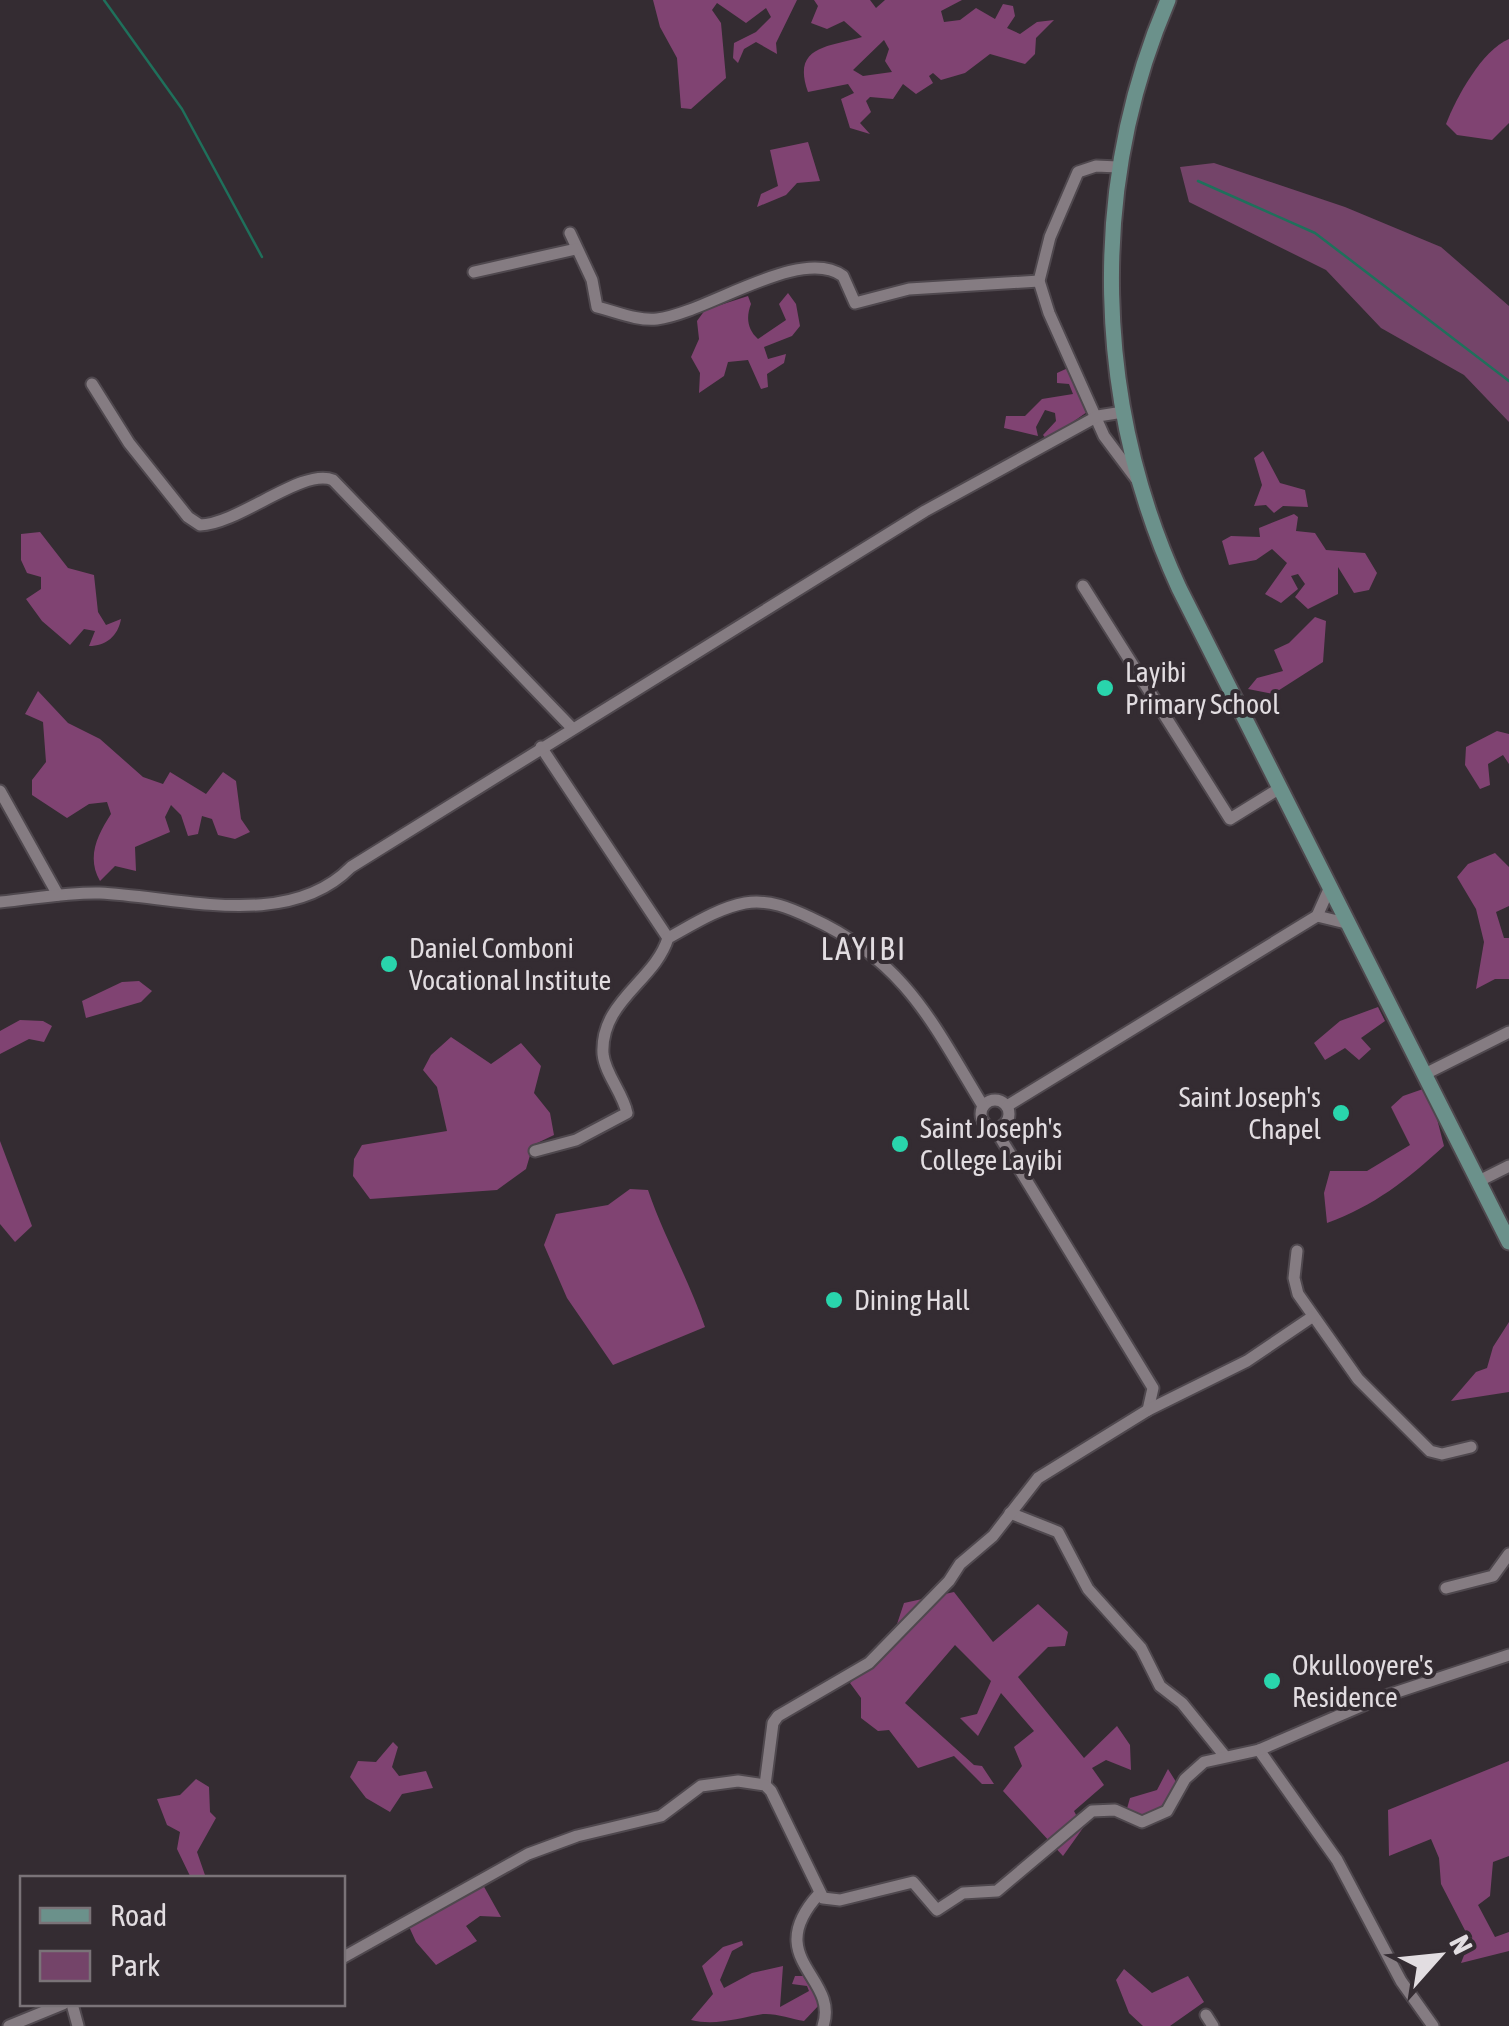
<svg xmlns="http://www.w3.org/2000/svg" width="1509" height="2026" font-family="'Asap Condensed',sans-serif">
<rect width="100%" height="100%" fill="#342c32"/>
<!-- green -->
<polygon fill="#744469" points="1214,163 1345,207 1441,247 1509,306 1509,422 1464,375 1381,328 1326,270 1189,202 1180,167"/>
<!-- forest -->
<g fill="#804372" fill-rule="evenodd">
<polygon points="653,0 797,0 776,43 777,54 756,42 744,49 738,63 733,58 734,43 756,32 771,17 766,8 746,23 717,3 712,10 721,23 726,78 691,109 681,108 677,58 660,27"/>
<path d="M814,0h56l6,8 9,-8h77l-21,11 3,11 16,-2 16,-12 19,11 8,-15 10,2 2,10 -8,12 13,6 17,-12 17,-2 -18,18 -1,16 -10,10 -35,-10 -25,19 -24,7 -8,-7 -4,3 4,7 -17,11 -13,-10 -10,15 -23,-2 -4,4 5,11 -11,11 10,11 -20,-6 -9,-29 13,-6 -6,-9 -40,8c-17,-47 22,-45 54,-55l-18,-16 -17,8 -16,-6 7,-17zM884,40l5,9 -4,12 7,11 -29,4 -10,-6z"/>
<path d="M1509,39v84l-17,17 -35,-5 -11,-11c10,-26 36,-74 63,-85z"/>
<polygon points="808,142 820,181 797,183 786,195 757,207 761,194 778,186 770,150"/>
<path d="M788,293l8,11 4,22 -8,10 -28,11 4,12 18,-5 -2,9 -17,11 1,13 -7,2 -13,-29 -20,2 -4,14 -25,17 1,-20 -9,-16 8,-18 -2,-18 8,-11 43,-14 3,8c-5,13 -4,25 7,35l28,-19 -7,-16z"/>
<polygon points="1068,368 1083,394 1087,412 1047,440 1043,435 1056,421 1055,413 1045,410 1036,427 1038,436 1004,428 1006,416 1025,416 1042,399 1073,394 1069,384 1057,383 1057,373"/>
<polygon points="1263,451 1280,483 1305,490 1308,507 1283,506 1274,513 1266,505 1254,506 1262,485 1254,458"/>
<polygon points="1294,514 1298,517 1296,531 1315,533 1326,550 1365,553 1377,573 1369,590 1354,593 1338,567 1338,594 1308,609 1295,597 1305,584 1298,574 1291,576 1298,589 1281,603 1265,594 1287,563 1272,549 1256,560 1229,565 1222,541 1231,536 1260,537 1259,528"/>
<path d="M40,532l28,36 26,7 4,37 8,13 15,-6c-3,17 -15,27 -32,27l6,-15 -11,-2 -14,16 -28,-24 -16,-22 15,-10v-12l-14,-4 -6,-13v-26z"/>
<polygon points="1315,617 1326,621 1323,662 1273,694 1248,689 1257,678 1283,671 1274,650 1289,643"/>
<path d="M38,691l30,32 32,16 43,38 20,7 7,-12 36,22 17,-22 13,9 5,38 9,13 -15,7 -17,-4 -6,-16 -10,-3 -4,18 -10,2 -7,-21 -10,-10 -6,12 5,15 -35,15 1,24 -21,-5 -15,15c-14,-24 -2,-47 11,-67l-4,-12 -18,2 -22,14 -35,-23v-15l14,-18 -3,-40 -18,-8z"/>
<polygon points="1497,731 1509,734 1509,764 1503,755 1488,764 1490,785 1480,789 1465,765 1466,747"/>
<polygon points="1495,853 1509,867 1509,906 1496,912 1504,938 1509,938 1509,979 1495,979 1476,989 1484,942 1476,909 1457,877 1468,864"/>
<polygon points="139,981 152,991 141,1002 86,1018 82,1001 122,982"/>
<polygon points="1378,1007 1385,1021 1361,1038 1371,1049 1359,1060 1345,1048 1325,1060 1314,1043 1340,1021"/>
<polygon points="20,1020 43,1021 52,1026 44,1042 29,1039 0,1054 0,1031"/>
<polygon points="451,1037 491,1064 521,1043 541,1066 534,1093 550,1113 554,1135 533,1145 526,1169 497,1190 370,1199 353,1176 354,1159 362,1145 447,1131 437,1087 423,1070 431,1055"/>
<path d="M1423,1089l12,22 9,35c-37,34 -70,60 -117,77l-3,-30 6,-22h37l43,-26 -19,-38 12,-11z"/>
<polygon points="0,1141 32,1226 15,1242 0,1224"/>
<path d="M630,1189l18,1c16,47 41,90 57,137l-92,38 -46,-67 -23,-53 12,-31 52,-9z"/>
<polygon points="1509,1322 1509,1392 1451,1401 1476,1372 1487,1368 1493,1347"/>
<polygon points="954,1592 993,1642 1038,1604 1068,1632 1065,1646 1048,1647 1018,1677 1084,1758 1117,1726 1130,1745 1131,1770 1106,1760 1092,1768 1104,1785 1074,1811 1083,1828 1063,1856 1003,1791 1022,1766 1014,1747 1034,1731 1001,1693 978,1736 960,1718 977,1714 991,1681 955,1645 905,1703 974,1765 982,1766 994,1784 982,1784 954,1756 918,1768 889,1730 878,1731 861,1718 861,1698 850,1683 890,1645 904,1603"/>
<polygon points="393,1742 398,1747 392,1767 399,1776 426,1771 433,1788 402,1794 390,1812 366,1798 350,1777 358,1761 376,1762"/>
<polygon points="1509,1761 1509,1856 1493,1862 1490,1896 1478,1905 1495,1937 1509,1932 1509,1951 1461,1963 1470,1940 1441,1884 1439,1858 1431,1839 1389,1856 1388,1810"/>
<polygon points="1168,1769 1178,1785 1157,1812 1137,1816 1126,1812 1130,1798 1157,1790"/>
<polygon points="196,1779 209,1787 210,1812 216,1818 197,1852 206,1878 191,1878 177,1849 180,1832 167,1825 157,1799 180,1795"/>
<polygon points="478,1876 501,1917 480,1916 466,1926 477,1941 436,1965 416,1942 406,1920"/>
<path d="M742,1941l1,4 -11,6 -12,29 4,8 28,-15 31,-7 -3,41 29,-16 -2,-5 -15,-2 3,-8h8l17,28 -16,17c-12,-2 -29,-8 -41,-7 -25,4 -47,12 -72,6l22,-26 -11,-28 21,-19z"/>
<polygon points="1124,1969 1152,1993 1188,1976 1204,2002 1170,2026 1143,2026 1129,2013 1116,1980"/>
</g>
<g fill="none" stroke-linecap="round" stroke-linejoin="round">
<!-- stream -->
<g stroke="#1f705b" stroke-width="2.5">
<polyline points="104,0 182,109 262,257"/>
<polyline points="1198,181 1315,233 1509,381"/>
</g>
<!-- street casing -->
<g stroke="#4f484e" stroke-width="15">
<g id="street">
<polyline points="1118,167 1096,166 1078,172 1050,237 1039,281 1049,313 1104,436 1137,480"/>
<path d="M570,233l22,47 5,27c20,5 40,14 60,12 50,-6 144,-74 186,-43l12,27 54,-14 130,-8"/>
<polyline points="474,272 576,249"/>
<path d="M92,384l37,59 59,74 12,8c39,-1 103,-58 133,-45l239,248"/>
<polyline points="1083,586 1230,819 1280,788"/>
<polyline points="541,747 668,938"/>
<polyline points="0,791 58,895"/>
<path d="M0,902c33,-3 67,-10 100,-9 80,4 188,38 251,-26l574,-356 173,-95 25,-4"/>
<polyline points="1317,916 1350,924"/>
<polyline points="1425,1074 1509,1032"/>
<circle cx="995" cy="1114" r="14"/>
<polyline points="1007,1106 1317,916 1330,887"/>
<polyline points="995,1129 1153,1388 1148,1410"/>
<path d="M535,1151l41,-11 51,-27c-4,-20 -22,-39 -24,-59 -3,-53 52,-73 65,-116 24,-13 50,-30 77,-35 24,-4 45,5 66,15 94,43 121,104 172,188"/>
<polyline points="1479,1181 1509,1166"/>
<polyline points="1297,1251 1294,1278 1298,1294 1358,1379 1430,1451 1442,1454 1471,1447"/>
<polyline points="1010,1513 1058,1532 1088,1589 1141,1648 1160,1686 1182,1703 1224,1755"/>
<polyline points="1446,1588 1493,1576 1509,1554"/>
<polyline points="1259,1750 1337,1860 1401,1981 1433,2026"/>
<polyline points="765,1785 773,1723 778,1716 869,1663 949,1581 960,1564 993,1536 1038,1478 1148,1410 1247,1361 1312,1317"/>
<path d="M819,1894c-59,65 21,83 4,132"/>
<polyline points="342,1958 528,1854 577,1836 661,1816 701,1786 738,1781 765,1785 771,1791 823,1898 840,1900 913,1882 937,1910 963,1893 997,1891 1092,1811 1115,1810 1142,1822 1167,1811 1185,1779 1204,1762 1259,1750 1382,1697 1509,1655"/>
<polyline points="72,2004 78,2026"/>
<polyline points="1206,2015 1213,2026"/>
<polyline points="9,2026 63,2004"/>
</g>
</g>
<!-- secondary casing -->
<g stroke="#4f484e" stroke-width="19">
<path id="secondary" d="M1168,0c-80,187 -74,403 11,588l330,654"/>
</g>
<!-- street -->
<use href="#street" stroke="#857c82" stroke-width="11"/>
<!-- secondary -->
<use href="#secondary" stroke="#6b918b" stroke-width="15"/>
</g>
<!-- markers -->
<g fill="#29d5ac" stroke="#342c32" stroke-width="4">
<circle cx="1105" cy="688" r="10"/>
<circle cx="389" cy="964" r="10"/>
<circle cx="1341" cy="1113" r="10"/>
<circle cx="900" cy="1144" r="10"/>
<circle cx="834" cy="1300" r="10"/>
<circle cx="1272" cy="1681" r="10"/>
</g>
<g text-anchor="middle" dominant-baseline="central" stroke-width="8" stroke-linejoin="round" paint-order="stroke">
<!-- poi labels -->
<g font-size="28" fill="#e2dde1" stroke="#342c32" text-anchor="start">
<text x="1125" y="672">Layibi<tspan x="1125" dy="32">Primary School</tspan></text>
<text x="409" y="948">Daniel Comboni<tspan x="409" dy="32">Vocational Institute</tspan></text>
<text x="1321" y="1097" text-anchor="end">Saint Joseph's<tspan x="1321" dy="32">Chapel</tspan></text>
<text x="920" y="1128">Saint Joseph's<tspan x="920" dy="32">College Layibi</tspan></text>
<text x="854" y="1300">Dining Hall</text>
<text x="1292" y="1665">Okullooyere's<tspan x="1292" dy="32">Residence</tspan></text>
</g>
<!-- quarter labels -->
<g font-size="32" letter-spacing="2.5" fill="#e2dde1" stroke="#342c32">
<text x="864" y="948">LAYIBI</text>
</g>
</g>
<!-- legend -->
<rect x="20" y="1876" width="325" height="130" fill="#342c32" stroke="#7a7378" stroke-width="2.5"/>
<rect x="40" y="1908" width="50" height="15" fill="#6b918b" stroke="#7a7378" stroke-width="2.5"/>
<text x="110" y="1926" font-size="30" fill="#e2dde1">Road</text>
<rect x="40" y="1951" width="50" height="30" fill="#744469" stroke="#7a7378" stroke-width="2.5"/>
<text x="110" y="1976" font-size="30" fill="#e2dde1">Park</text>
<!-- north arrow -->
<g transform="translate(1439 1956) rotate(63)" stroke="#342c32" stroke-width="8" paint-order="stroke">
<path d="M0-8L18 38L0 25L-18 38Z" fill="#e2dde1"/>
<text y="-15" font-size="28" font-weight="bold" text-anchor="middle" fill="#e2dde1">N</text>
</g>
</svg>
